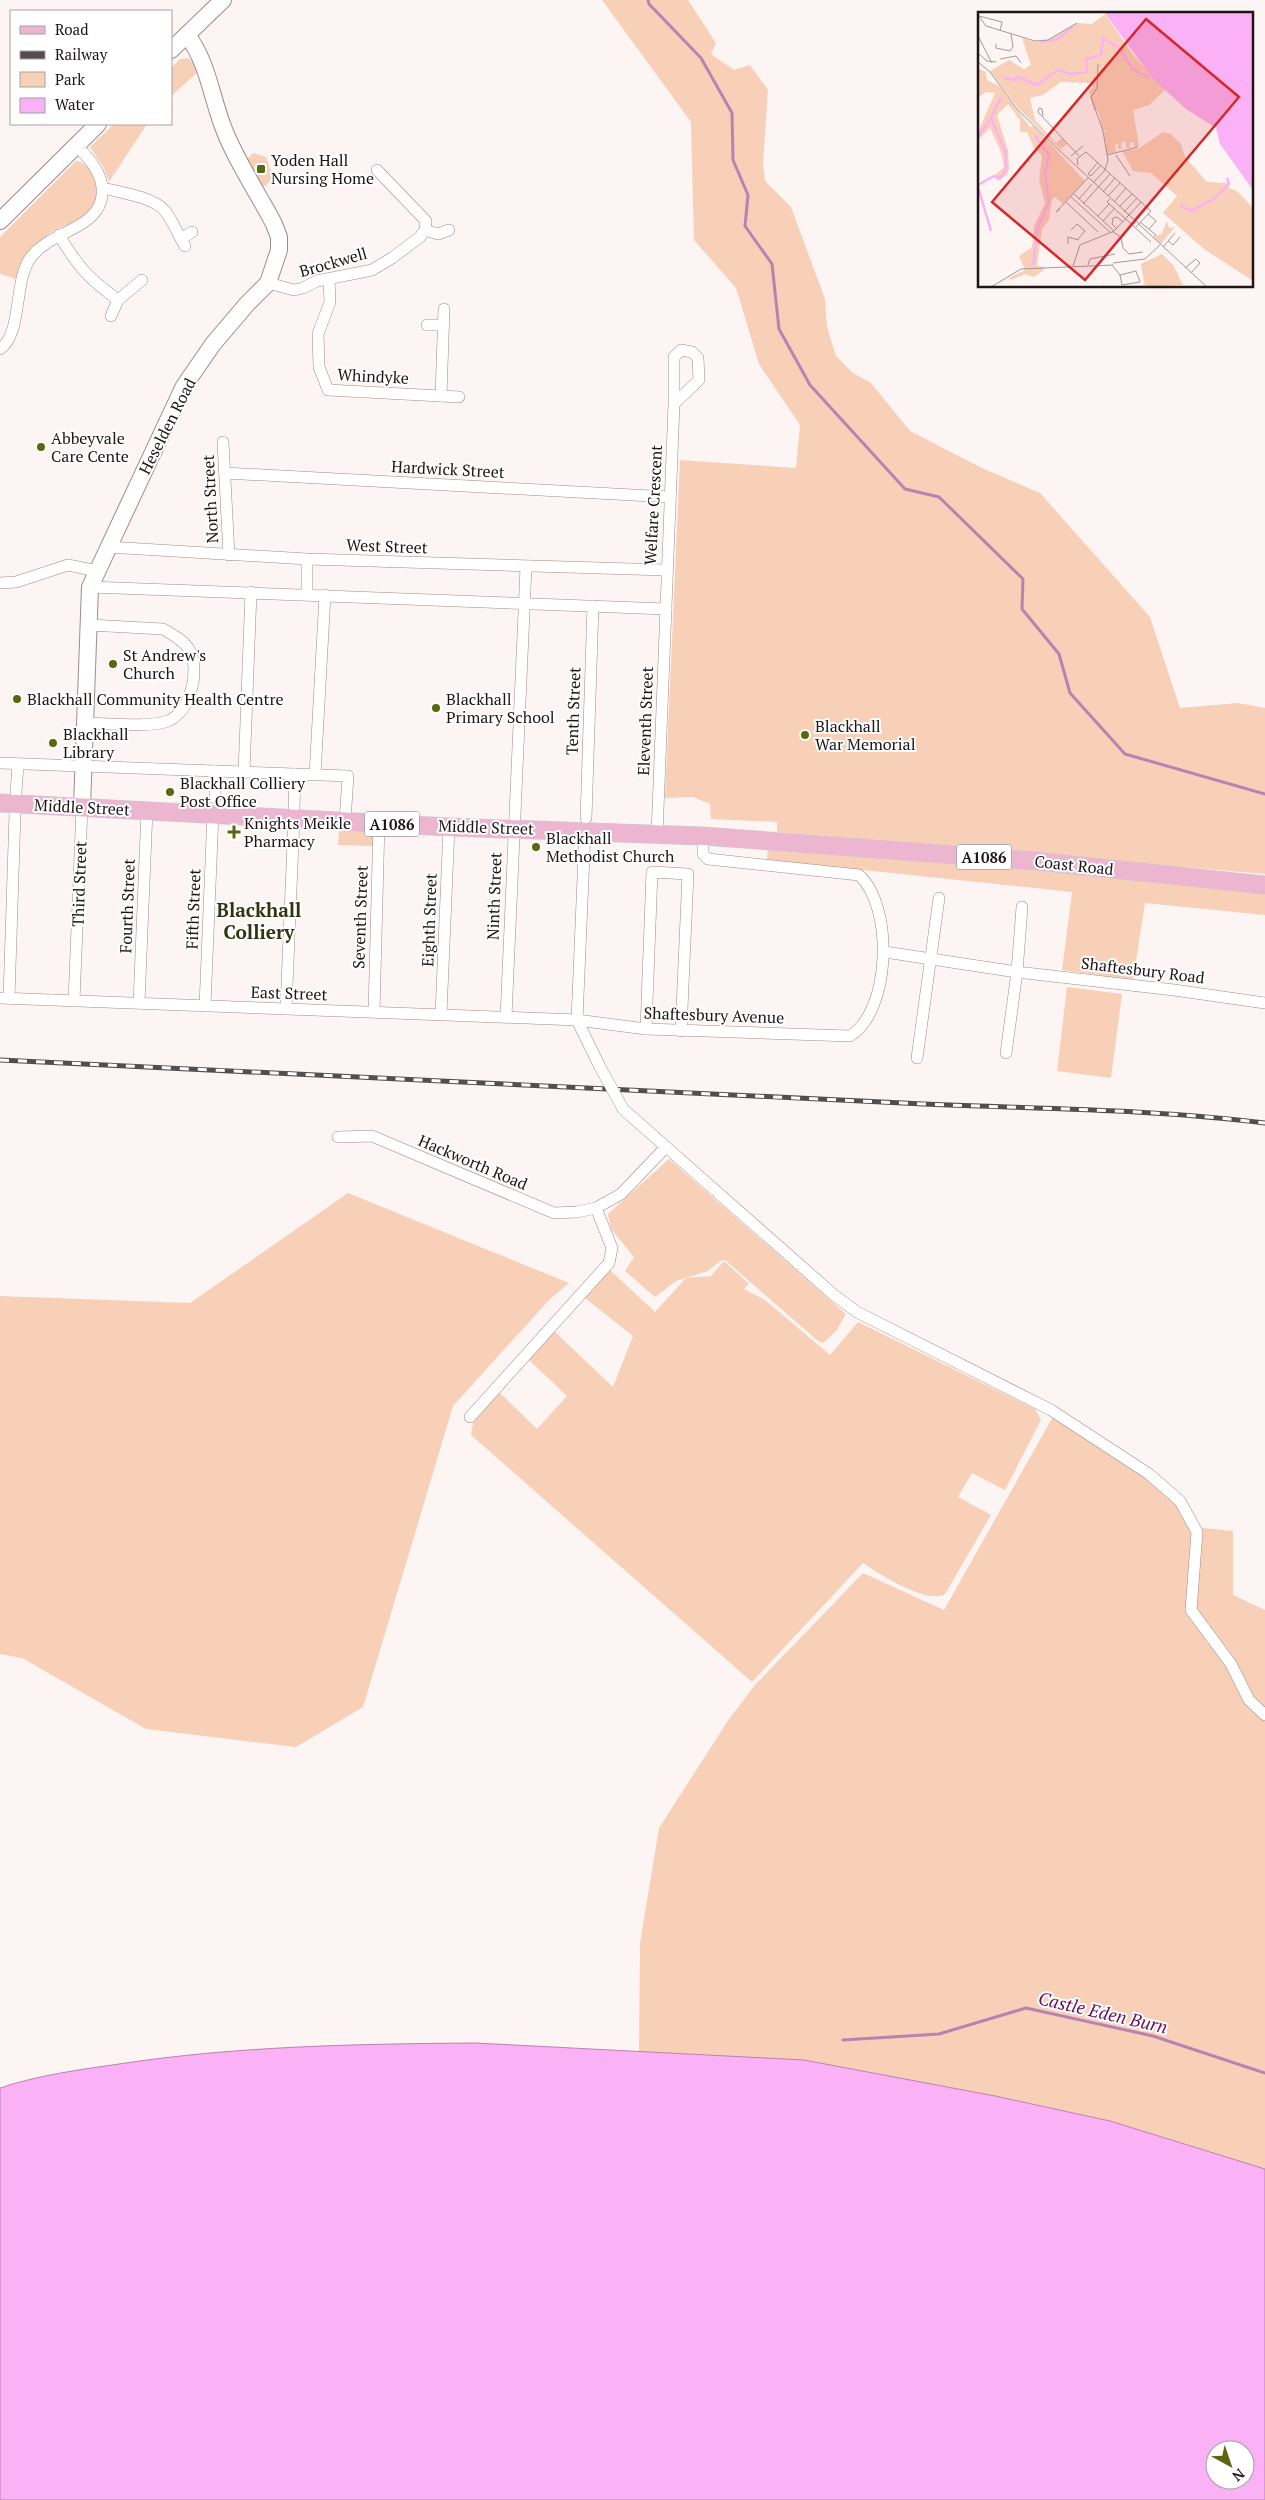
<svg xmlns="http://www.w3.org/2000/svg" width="1265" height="2500" font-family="'PT Serif',serif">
<rect width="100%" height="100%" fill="#fdf4f4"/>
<!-- green -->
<g fill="#f8d0b7">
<polygon points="602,0 688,0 716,43 711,54 734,70 750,65 768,90 763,163 765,181 791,207 825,299 827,327 836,356 853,373 871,383 910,431 982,468 1040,493 1150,617 1180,708 1238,703 1265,708 1265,874 777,832 777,822 711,819 710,804 693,797 665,798 680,460 796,468 800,425 759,364 736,288 694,240 691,122"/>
<polygon points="188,58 196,64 198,72 171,96 171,68 180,59"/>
<polygon points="114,124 147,124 109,182 104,168 90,147"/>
<polygon points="253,153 266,157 273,177 266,186 261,186 247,164 248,158"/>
<path d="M76,161c20,2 27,37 14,50 -9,11 -27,14 -37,20 -17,11 -28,31 -37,48l-16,-5v-37z"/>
<polygon points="339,830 374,832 373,846 338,845"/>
<polygon points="768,848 943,859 1265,894 1265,915 1145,903 1133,980 1062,970 1072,892 767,860"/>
<polygon points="1067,987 1122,994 1111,1078 1057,1071"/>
<polygon points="669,1159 846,1314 836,1331 823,1343 818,1341 725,1260 720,1261 708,1271 676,1281 655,1297 625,1271 634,1257 611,1229 608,1214"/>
<polygon points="348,1193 569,1283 550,1299 453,1406 363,1707 296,1747 146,1729 22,1658 0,1654 0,1296 190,1303"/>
<path d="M724,1261l25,23 -5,5 21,11 65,55 28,-33 177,87 6,11 -36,70 -33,-17 -14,24 33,18 -46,79c-17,11 -66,-20 -82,-31l-111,119 -281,-247 3,-18 24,-26 39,38 30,-33 -39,-37 26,-28 59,56 20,-51 -48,-38 25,-28 45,42 31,-34 25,-2z"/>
<polygon points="1055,1413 1180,1501 1194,1527 1233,1531 1233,1595 1265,1610 1265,2169 1110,2121 995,2096 804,2060 639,2053 640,1943 659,1828 729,1719 755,1685 863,1573 944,1610"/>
</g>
<!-- water -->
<path fill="#fab1f5" stroke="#b882b2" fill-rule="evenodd" d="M475,2043l329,17 191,36 115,25 155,48v331h-1265v-412c39,-13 78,-18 119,-24 118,-18 237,-20 356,-21zM1215,2450h30v30h-30z"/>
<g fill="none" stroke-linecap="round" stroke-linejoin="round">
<!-- stream -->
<g stroke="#b882b2" stroke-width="3">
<polyline points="648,0 649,4 701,58 732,113 733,160 748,195 745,226 772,264 779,329 810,385 905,489 939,497 1023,579 1022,609 1059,654 1070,693 1125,754 1265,794"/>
<polyline points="843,2040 939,2034 1026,2008 1153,2036 1265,2073"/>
</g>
<!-- street casing -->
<g stroke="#a08b8c" stroke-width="12">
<g id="street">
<path d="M103,188c16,4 51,9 62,23 8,10 13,24 20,35"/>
<polyline points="425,230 438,234 449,230"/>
<path d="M59,235c20,33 28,42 59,65"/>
<polyline points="181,239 192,232"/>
<polyline points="329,279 330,302 318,334 319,367 328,390 441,396 444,309"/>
<polyline points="268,283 294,290 303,288 317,281 372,270 392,258 420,237 425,230 426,221 377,170"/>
<polyline points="111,316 118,300 142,280"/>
<polyline points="427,325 443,325"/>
<path d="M0,349c22,-15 14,-65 29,-89 18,-28 63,-29 72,-59 6,-23 -10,-41 -25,-56"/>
<polyline points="441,396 459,397"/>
<polyline points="223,442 229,555"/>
<polyline points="225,473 670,497"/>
<polyline points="108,547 307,559 666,570"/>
<polyline points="307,559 307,594"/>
<polyline points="0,583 16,582 68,565 97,571"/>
<polyline points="90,587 666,609"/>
<path d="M84,723c21,0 66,5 84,-2 23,-10 32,-50 22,-70 -5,-10 -18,-17 -27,-22l-74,-4"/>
<polyline points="0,763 348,776 345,821"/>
<polyline points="244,773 251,592"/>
<polyline points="315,775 325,595"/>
<polyline points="16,793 18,764"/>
<polyline points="215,798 215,771"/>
<polyline points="294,808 295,774"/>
<polyline points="586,818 593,606"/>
<polyline points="585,831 577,1020 599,1065"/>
<polyline points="657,835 674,404 674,357 681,350 692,352 698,358 699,380 674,404"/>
<polyline points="885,952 1017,972 1174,990 1265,1003"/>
<path d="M0,998l577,22 69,9 204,7c41,-25 44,-129 9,-161l-151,-16 -5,-5v-18"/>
<polyline points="9,998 15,813"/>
<polyline points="74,1001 82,807"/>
<polyline points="139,1003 147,810"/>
<polyline points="205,1006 213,813"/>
<polyline points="286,1009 294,818"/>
<polyline points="374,1012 379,823"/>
<polyline points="441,1014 449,827"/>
<polyline points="506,1017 526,567"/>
<polyline points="646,1029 652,872 688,874 681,1031"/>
<polyline points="1006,1053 1017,972 1022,907"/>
<polyline points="917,1058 939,898"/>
<polyline points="623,1109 834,1295 857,1312 1051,1410 1149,1474 1180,1501 1197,1532 1191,1610 1231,1664 1249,1700 1265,1715"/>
<polyline points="338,1137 372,1136 554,1213 577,1212 596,1208"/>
<polyline points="470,1417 609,1263 612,1248 596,1208 621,1194 666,1147"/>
</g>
</g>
<!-- secondary casing -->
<g stroke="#a08b8c" stroke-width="18">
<g id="secondary">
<polyline points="171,50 223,0"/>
<polyline points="0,221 98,124"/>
<path d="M82,807l8,-220 94,-201 29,-42 34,-40 21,-21 11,-33v-13l-5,-13c-16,-31 -41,-68 -52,-100 -11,-30 -15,-63 -35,-89"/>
</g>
</g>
<!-- primary casing -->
<g stroke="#d2d0d0" stroke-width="19">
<polyline id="primary" points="0,803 449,827 703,836 1035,861 1265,885"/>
</g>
<!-- street -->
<use href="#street" stroke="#fff" stroke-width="11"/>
<!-- secondary -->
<use href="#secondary" stroke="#fff" stroke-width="16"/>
<!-- primary -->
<use href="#primary" stroke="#ecb5d0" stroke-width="18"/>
<!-- rail casing -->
<g stroke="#544c4d" stroke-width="5">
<path id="rail" d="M0,1060c301,14 602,29 903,43 121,6 242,5 362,20"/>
</g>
<!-- rail -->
<use href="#rail" stroke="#fff" stroke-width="3" stroke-dasharray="9" stroke-linecap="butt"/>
<!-- street-bridge casing -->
<g stroke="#a08b8c" stroke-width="12" stroke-linecap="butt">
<polyline id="street-bridge" points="599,1065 623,1109"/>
</g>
<!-- street-bridge -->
<use href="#street-bridge" stroke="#fff" stroke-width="11"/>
</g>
<!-- markers -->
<g fill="#5a670d" stroke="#fff" stroke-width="2">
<rect x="256" y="164" width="10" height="10" rx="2.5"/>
<circle cx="41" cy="447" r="5"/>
<circle cx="113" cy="664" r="5"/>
<circle cx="17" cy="699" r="5"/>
<circle cx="436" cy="708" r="5"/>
<circle cx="805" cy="735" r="5"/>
<circle cx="53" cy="743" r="5"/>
<circle cx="170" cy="792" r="5"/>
<path d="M231.5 824.5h5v5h5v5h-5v5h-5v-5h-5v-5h5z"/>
<circle cx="536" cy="847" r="5"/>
</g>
<g text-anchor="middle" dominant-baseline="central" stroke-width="4" stroke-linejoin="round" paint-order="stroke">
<!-- shield labels -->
<g fill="#fff" stroke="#615b5c" stroke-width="1">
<rect x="364.5" y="811.5" width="55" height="25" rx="4"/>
<rect x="956.5" y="844.5" width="55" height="25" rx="4"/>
</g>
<g font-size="15" font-weight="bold" fill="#1d1516">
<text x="392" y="824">A1086</text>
<text x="984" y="857">A1086</text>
</g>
<!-- poi labels -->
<g font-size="16" fill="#1d1516" stroke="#fff" text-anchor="start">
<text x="271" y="160">Yoden Hall<tspan x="271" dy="18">Nursing Home</tspan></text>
<text x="51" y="438">Abbeyvale<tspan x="51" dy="18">Care Cente</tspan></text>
<text x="123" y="655">St Andrew's<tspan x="123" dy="18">Church</tspan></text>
<text x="27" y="699">Blackhall Community Health Centre</text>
<text x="446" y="699">Blackhall<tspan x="446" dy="18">Primary School</tspan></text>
<text x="815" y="726">Blackhall<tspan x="815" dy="18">War Memorial</tspan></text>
<text x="63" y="734">Blackhall<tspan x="63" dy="18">Library</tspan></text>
<text x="180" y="783">Blackhall Colliery<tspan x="180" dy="18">Post Office</tspan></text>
<text x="244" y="823">Knights Meikle<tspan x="244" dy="18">Pharmacy</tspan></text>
<text x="546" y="838">Blackhall<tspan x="546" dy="18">Methodist Church</tspan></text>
</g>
<!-- street labels -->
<g font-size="16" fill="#1d1516" stroke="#fff">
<text transform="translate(333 262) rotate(-16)">Brockwell</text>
<text transform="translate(373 376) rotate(3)">Whindyke</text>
<text transform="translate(167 426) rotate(-63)">Heselden Road</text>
<text transform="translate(448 469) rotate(3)">Hardwick Street</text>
<text transform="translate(210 499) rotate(-93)">North Street</text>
<text transform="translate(653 505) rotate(-87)">Welfare Crescent</text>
<text transform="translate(387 546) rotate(2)">West Street</text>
<text transform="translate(573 711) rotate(-88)">Tenth Street</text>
<text transform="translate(645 721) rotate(-88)">Eleventh Street</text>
<text transform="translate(82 807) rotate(3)">Middle Street</text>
<text transform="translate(486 827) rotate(2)">Middle Street</text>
<text transform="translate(1074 865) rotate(6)">Coast Road</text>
<text transform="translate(79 884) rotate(-88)">Third Street</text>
<text transform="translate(494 896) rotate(-88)">Ninth Street</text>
<text transform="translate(127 906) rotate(-88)">Fourth Street</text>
<text transform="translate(193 909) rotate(-88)">Fifth Street</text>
<text transform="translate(360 917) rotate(-88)">Seventh Street</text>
<text transform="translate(429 920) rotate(-88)">Eighth Street</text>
<text transform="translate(1143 970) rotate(7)">Shaftesbury Road</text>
<text transform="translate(289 993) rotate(2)">East Street</text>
<text transform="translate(714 1015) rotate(2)">Shaftesbury Avenue</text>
<text transform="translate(473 1162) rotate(23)">Hackworth Road</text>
</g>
<!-- water labels -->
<g font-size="18" font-style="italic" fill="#640d62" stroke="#fff">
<text transform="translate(1103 2012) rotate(13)">Castle Eden Burn</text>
</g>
<!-- quarter labels -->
<g font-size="19" font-weight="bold" fill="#2f350e" stroke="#fff">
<text x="259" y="909">Blackhall<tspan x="259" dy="22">Colliery</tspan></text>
</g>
</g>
<!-- overview -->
<g transform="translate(978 12)">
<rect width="275" height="275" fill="#fdf4f4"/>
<path d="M127,2l29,42 31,34 -16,15 -16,5 6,36 -5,1 -1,-5 -3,1v5h-4l-1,-7 -4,2 1,6h-4v-5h-3l1,8 -9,2 -3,-22 3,-2h-4l-5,-20 -4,1 -5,-19 4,-5 -2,-4 -30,-1 -18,13 -13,3 5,22 21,23 6,-5 5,6 -6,5 21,21 -64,-62 -28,-37 19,-11 15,9 7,-4 -9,-27 13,4 13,-2 29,-17 15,1zM0,57l8,3 1,8 12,6 31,41 4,-1 51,55 -22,23 -8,-7 -3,3 -3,20 -7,9 -5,37 7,1v3l-10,7 -9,-3 -14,6 -2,-2 16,-8 -6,-14 13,-9 2,-21 11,-23 -6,-23 3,-24 -8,-8 -7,-16h-7v-12l-12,-16 -11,11 11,35 1,18 -2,7 -9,6 -5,-4 11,-10 -3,-15 -11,-24 -12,12v-8l17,-39 -9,-1 -7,5 -1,8zM185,120l8,2 10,10 4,13 22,25 21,1 1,5 8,3 16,17v73l-49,-32 -41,-36 14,-17 -26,-23 -18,-2 -11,-20 16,-2zM189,209l2,7 6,-1 -14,17 -7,-6 8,-5zM184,242l11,11 10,20 -38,2 -4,-23z" fill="#f8d0b7"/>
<path d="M126,0h149v178l-33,-46 -4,-16 -30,-19 -33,-30z" fill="#fab1f5"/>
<path fill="none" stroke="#fab1f5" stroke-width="2.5" d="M63,30l15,-2 17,-13M25,66l13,2 1,-4 20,9 21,-15 12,4 17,-2 -1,-13 15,-4 2,-17 16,10 14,21 16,9M0,125l13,-19M0,173l16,-9 6,2 6,-8v-17l-15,-35 10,-21M0,175l13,44M202,194l11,5 24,-13 14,-14 -2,-6M55,253l5,-38 11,-25 -4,-27 4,-20 -14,-19"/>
<path fill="none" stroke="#a39b9b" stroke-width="1" d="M0,3l8,11 49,15 13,-1 29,-17M1,4l23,6 -2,9M0,24l14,27M18,32v4l14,3 3,-4 -2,-13M0,41l9,8 9,1M22,47l16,-3 5,7M0,50l12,10 27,37 45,44 145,134M65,104l-1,-7 -3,-1 -1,4 41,44M129,143l31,-8M138,143l14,21M93,144l12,-10M120,150l-10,12 3,2 10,-11M100,153l-1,-6 9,-7 65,59 -15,16M115,171l12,-13 3,-10 -5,-29 -12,-34 6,-9 1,-24M125,180l12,-14M96,182l40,37M130,184l12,-13M93,185l40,36M101,187l13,-15M132,187l-3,3 44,40M88,190l32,30M136,190l12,-14M105,192l27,-30M141,195l13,-13M82,197l-4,3 32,-34M146,200l13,-14M170,202l8,7 -7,8M120,204l11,-12M156,208l12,-14M125,209l12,-13M162,210l16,13 -3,3M139,217l-5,-5 1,-6 4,-1 6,5M93,218l6,-6 8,7 -7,8M135,220l8,5 2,11 6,6 14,-2M190,229l5,4 7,-8M90,232v-7l11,3M185,235l12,-14M135,251l32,-4 15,-14M110,253l2,-6 25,-5M134,253l8,10 16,-4 4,11 -18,3 -2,-10M95,254l7,-21 34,-14 27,-29M207,256l11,-9 4,4 -9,10M13,275l30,-18 92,-4"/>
<path fill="#d62828" fill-opacity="0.15" stroke="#d62828" stroke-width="2.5" d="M168,7l93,78 -154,183 -93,-78z"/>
<rect width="275" height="275" fill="none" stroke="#1d1516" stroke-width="2.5"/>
</g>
<!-- legend -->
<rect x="10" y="10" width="162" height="115" fill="#ffffff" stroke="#a5a1a2"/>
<rect x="20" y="26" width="25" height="8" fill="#ecb5d0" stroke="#a5a1a2"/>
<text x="55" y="35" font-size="15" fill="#1d1516">Road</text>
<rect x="20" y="51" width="25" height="8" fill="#544c4d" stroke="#a5a1a2"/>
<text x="55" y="60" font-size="15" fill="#1d1516">Railway</text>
<rect x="20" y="72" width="25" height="15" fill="#f8d0b7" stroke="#a5a1a2"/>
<text x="55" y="85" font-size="15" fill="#1d1516">Park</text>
<rect x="20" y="98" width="25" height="15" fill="#fab1f5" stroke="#a5a1a2"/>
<text x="55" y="110" font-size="15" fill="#1d1516">Water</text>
<!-- north arrow -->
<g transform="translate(1230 2465) rotate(140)"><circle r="24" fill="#ffffff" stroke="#a5a1a2"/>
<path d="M0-4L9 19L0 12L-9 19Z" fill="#5a670d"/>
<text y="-8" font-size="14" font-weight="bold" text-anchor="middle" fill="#1d1516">N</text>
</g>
</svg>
